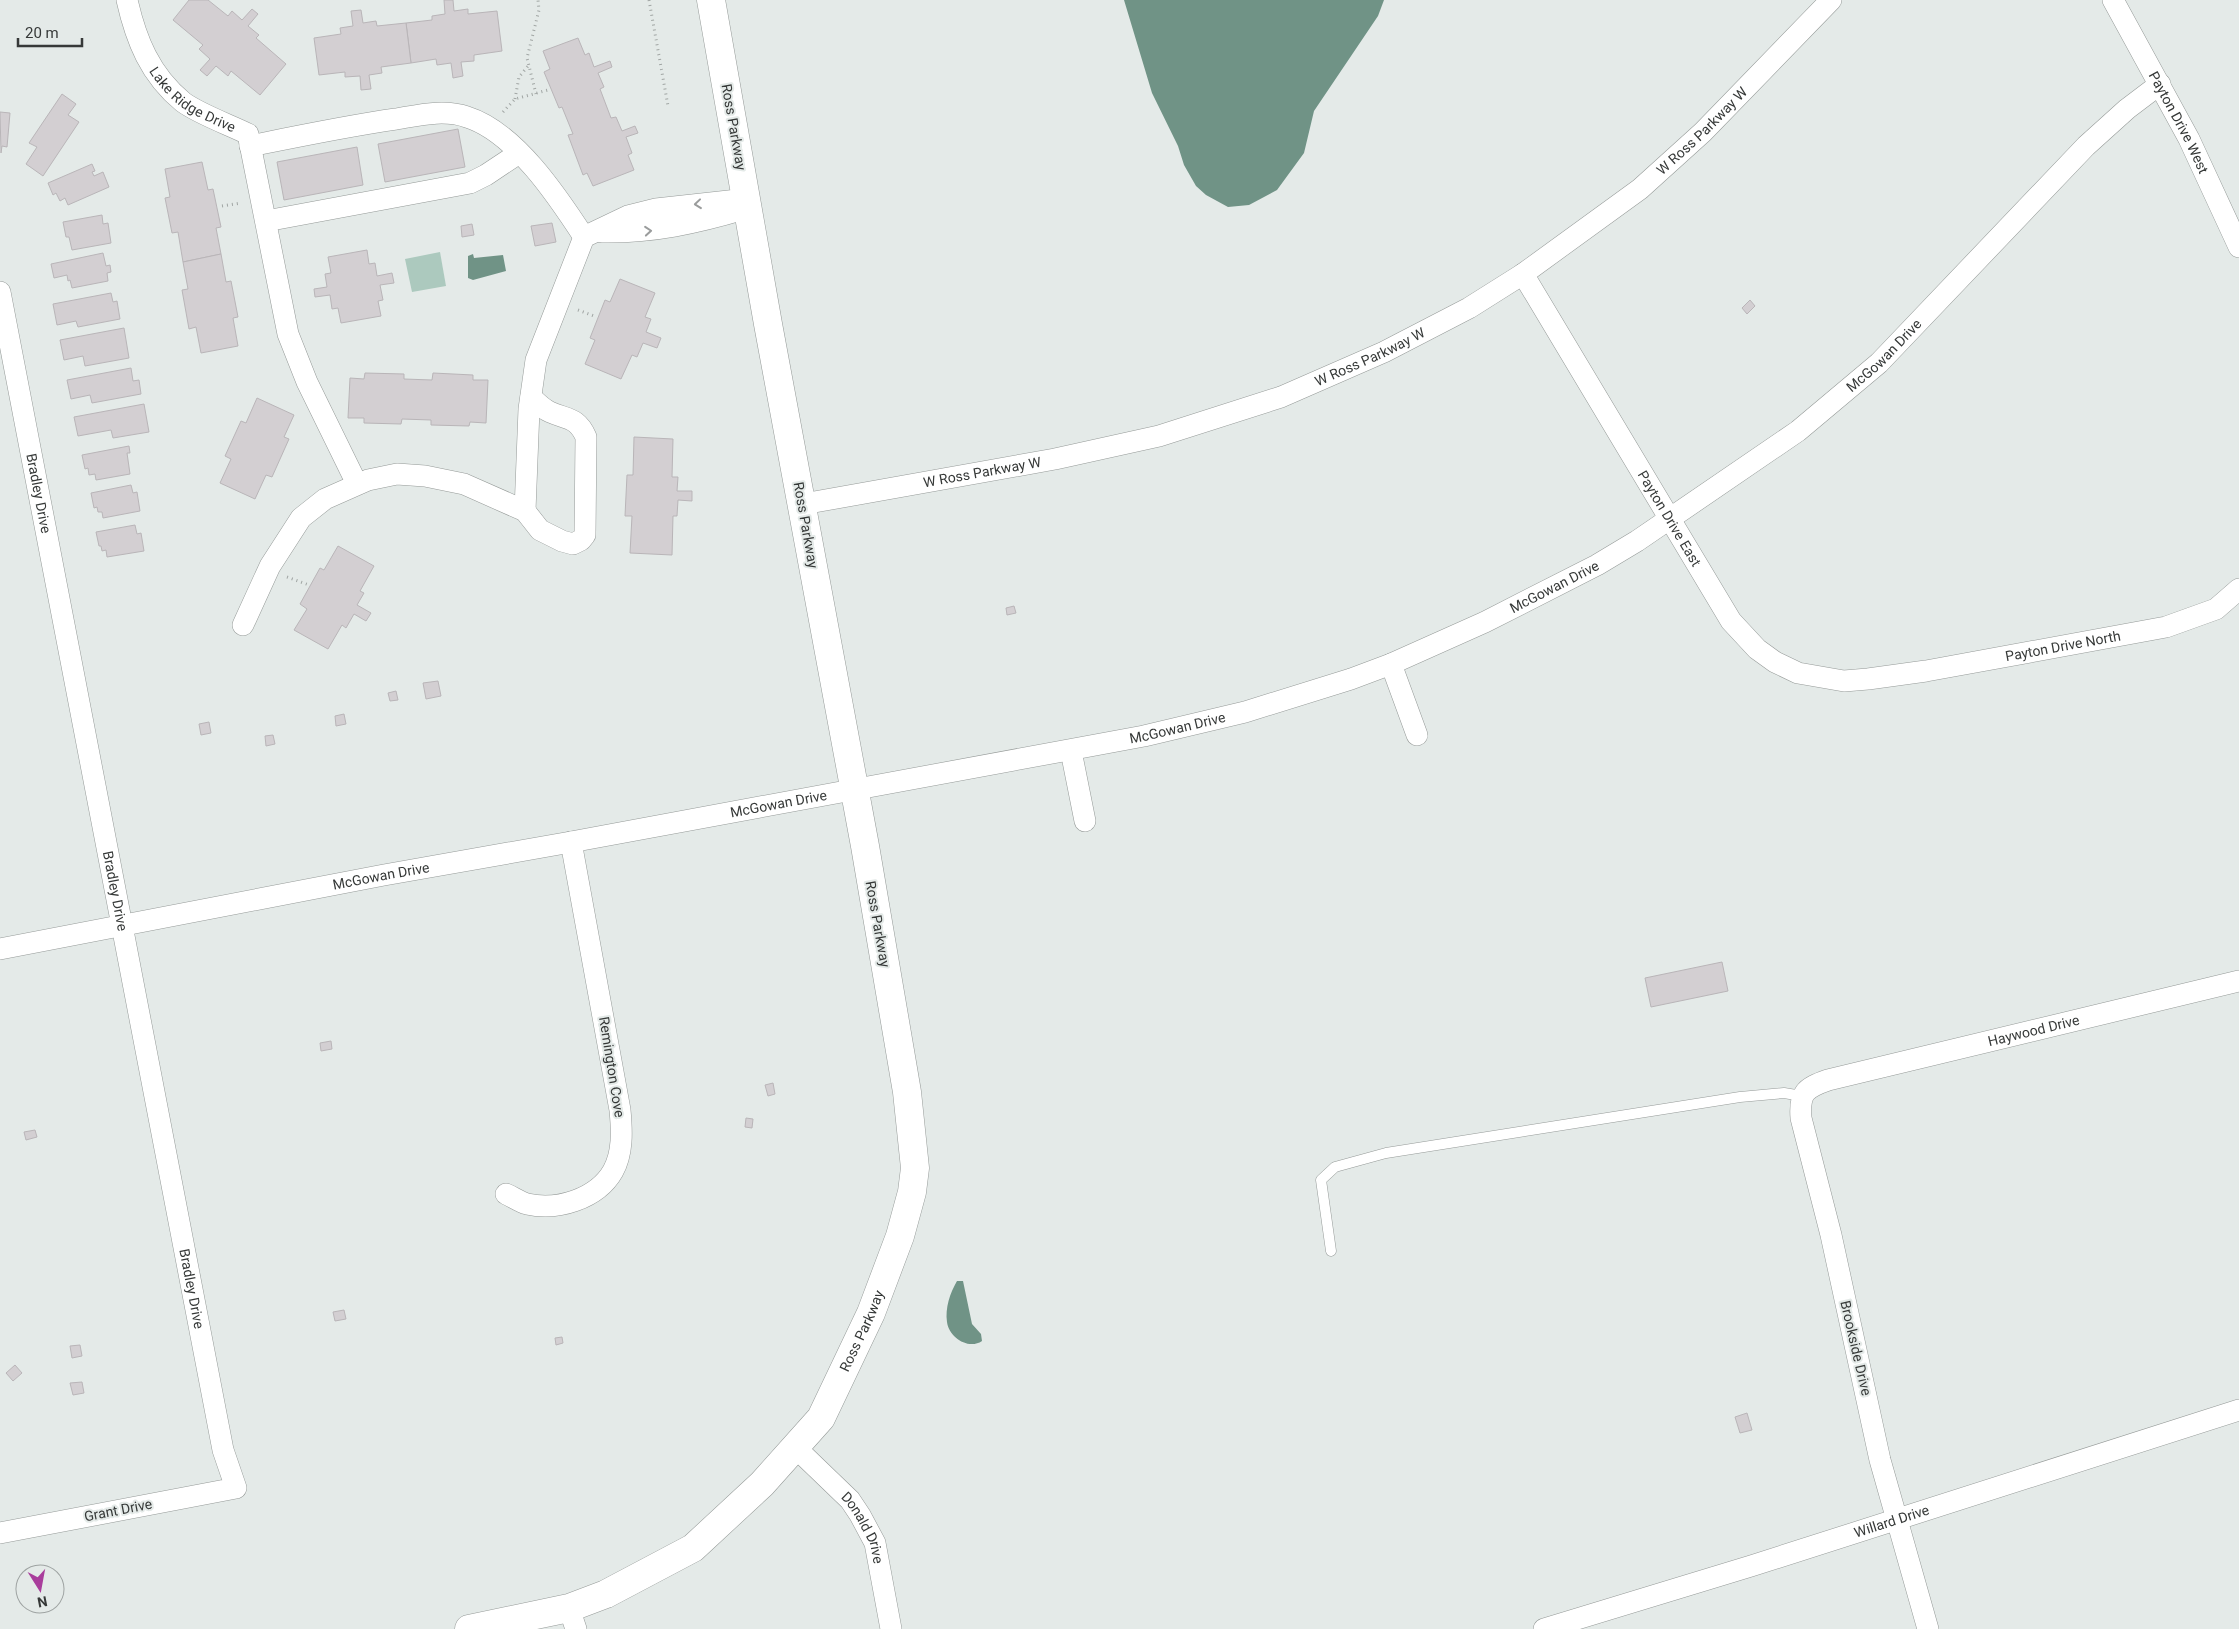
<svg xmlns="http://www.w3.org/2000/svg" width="2239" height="1629" font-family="Roboto,sans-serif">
<rect width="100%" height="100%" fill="#e4eae8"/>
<!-- green -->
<polygon fill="#acc9be" points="440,252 446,286 412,292 405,259"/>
<!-- water -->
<g fill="#709386">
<polygon points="1124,0 1384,0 1378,16 1314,111 1304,153 1277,190 1249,205 1228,207 1206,195 1196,186 1184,165 1178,146 1152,93"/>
<polygon points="473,254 474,258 503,255 506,271 473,280 468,278 468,256"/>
<path d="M957,1281h6l9,43 9,10 1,7c-13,9 -33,-3 -35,-19 -2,-14 3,-29 10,-41z"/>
</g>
<!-- building -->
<g fill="#d3cfd2" stroke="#b9b5b8">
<polygon points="189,0 208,0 228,16 232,11 242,20 252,9 258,14 248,26 259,35 256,38 286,64 260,95 231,71 228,76 216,66 207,76 200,70 210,59 199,49 203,45 173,20"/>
<polygon points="444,0 453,0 454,11 468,9 468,14 497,11 502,51 474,55 474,61 461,62 463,76 453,78 451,63 437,65 436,59 411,63 406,23 432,20 432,16 445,14"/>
<polygon points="361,10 363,23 376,21 377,26 406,23 411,63 381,67 382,73 369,75 371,89 361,90 360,76 345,77 345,72 319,75 314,38 341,34 340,28 353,26 351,11"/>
<polygon points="578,38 585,55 589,53 594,67 610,61 612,67 598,73 604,87 600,89 611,118 616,117 622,131 635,126 638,133 626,137 632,153 628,155 634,170 593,186 587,173 583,175 568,135 573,134 562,107 559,108 544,72 550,69 543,51"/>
<polygon points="62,94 76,104 68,115 79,122 43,176 26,164 37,147 29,143"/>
<polygon points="0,112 10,113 7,147 2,146 1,153"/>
<polygon points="458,129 465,167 385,182 378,144"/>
<polygon points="357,147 363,185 284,200 277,162"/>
<polygon points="202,162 208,190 213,189 221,227 216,228 221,254 183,262 178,232 172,233 165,198 170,197 165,169"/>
<polygon points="92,164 95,171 92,172 94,176 103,172 109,187 68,205 65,198 60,201 56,193 53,195 48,183"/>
<polygon points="102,215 103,224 108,223 111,243 72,250 69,237 66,237 63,222"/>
<polygon points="552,223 556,242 535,246 531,226"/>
<polygon points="472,224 474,235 462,237 461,226"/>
<polygon points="367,250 369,264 375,263 377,276 392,273 394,283 380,285 383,300 378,301 381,316 341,323 338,308 332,309 330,295 315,297 314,289 327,287 325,274 331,273 328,257"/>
<polygon points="103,253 106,266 110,265 111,272 107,273 108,281 72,288 70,280 68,281 67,275 54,278 51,264"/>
<polygon points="221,254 226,282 231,281 238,317 233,318 238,346 201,353 196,327 189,329 182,290 188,289 183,262"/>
<polygon points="620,279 655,293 645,317 651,319 646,332 661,338 657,348 643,343 637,357 632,355 621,379 585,364 595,340 590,338 605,300 610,302"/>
<polygon points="111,293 113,302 117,301 120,319 78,327 76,321 57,325 53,304"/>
<polygon points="1750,300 1755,306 1747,314 1742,308"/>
<polygon points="124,328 129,358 85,366 83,356 64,360 60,340"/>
<polygon points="131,368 133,381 139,380 141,394 92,403 90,395 71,399 67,380"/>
<polygon points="365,373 404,374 404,379 432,380 433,373 473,375 473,380 488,380 486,423 470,422 469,426 431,425 431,420 402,419 401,424 364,423 364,418 348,418 350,378 364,379"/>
<polygon points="257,398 294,415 284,437 289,439 272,477 266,475 255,499 220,483 231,459 225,456 241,421 246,423"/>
<polygon points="144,404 149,432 113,438 111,430 78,436 74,417"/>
<polygon points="634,437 673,439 672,477 678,477 677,491 692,491 692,501 678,500 677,516 673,516 672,555 630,553 632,516 625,516 627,475 633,475"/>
<polygon points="129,446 130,453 127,453 130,474 96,480 95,474 89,475 88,468 85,469 82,455"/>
<polygon points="131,485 133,493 137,492 140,511 103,518 102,512 98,512 97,507 94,508 91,493"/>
<polygon points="135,525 137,534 141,533 144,551 107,557 106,550 102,551 101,546 99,546 96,532"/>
<polygon points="338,546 374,566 360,591 364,593 357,605 371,613 366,621 354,614 346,628 342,625 328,649 294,630 307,609 300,604 320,568 324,570"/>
<polygon points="1014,606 1016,613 1007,615 1006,608"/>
<polygon points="438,681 441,696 426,699 423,683"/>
<polygon points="396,691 398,700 390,701 388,693"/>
<polygon points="344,714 346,724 336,726 335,716"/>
<polygon points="209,722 211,733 201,735 199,724"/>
<polygon points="273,735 275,744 266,746 265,736"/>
<polygon points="1722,962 1728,991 1651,1007 1645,978"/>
<polygon points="331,1041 332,1049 321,1051 320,1043"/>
<polygon points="773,1083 775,1094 768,1096 765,1085"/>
<polygon points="746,1118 753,1119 752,1128 745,1127"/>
<polygon points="35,1130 37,1137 26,1140 24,1132"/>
<polygon points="344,1310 346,1319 335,1321 333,1312"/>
<polygon points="562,1337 563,1343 556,1345 555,1338"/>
<polygon points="80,1345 82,1356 72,1358 70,1346"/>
<polygon points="15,1365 22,1373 13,1381 6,1373"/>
<polygon points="82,1382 84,1393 73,1395 70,1383"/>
<polygon points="1747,1413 1752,1430 1740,1433 1735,1417"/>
</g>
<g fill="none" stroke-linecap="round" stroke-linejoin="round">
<!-- lane casing -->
<g stroke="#959a98" stroke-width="11">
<polyline id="lane" points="1331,1251 1321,1180 1335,1167 1386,1153 1740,1097 1784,1093 1802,1096"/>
</g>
<!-- street casing -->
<g stroke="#959a98" stroke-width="22">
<g id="street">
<path id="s1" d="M127,0c9,40 23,75 56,102 16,12 47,23 65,32l40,200 19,48 50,102"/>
<path id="s2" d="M2113,0l76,139 50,108"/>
<path d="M250,146c49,-10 97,-20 146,-27 24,-4 48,-10 71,-2 48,15 91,80 117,120"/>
<polyline points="266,221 470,183 486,175 519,153"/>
<path d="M602,232c50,1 95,-9 142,-23"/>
<path id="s3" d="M1523,274l208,347 26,28 18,13 23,11 46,8 24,-2 58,-8 240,-44 50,-18 23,-20"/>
<path id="s4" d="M0,292l223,1158 13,38 -236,45"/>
<path id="s5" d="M803,504l252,-45 104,-23 122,-39 103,-45 85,-44 54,-34 117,-85 63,-57 128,-132"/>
<polyline points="525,511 529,409 536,360 584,237 628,216 656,209 747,199"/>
<path d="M243,625l27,-59 31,-48 24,-19 43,-19 29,-6 28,2 39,8 61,27 15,19 22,11 11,3 8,-4 4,-5 1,-98c-9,-20 -18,-17 -36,-25 -7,-3 -13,-9 -19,-15"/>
<polyline points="1391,664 1417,735"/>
<polyline points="1071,751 1085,821"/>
<path id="s6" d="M0,949l384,-74 187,-33 573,-106 101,-24 106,-33 40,-15 94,-42 112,-57 40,-24 161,-110 81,-68 207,-217 41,-37 33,-25"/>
<path d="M506,1194c7,3 14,8 21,10 30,7 70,-5 86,-33 10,-18 9,-40 7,-61l-49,-268"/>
<path id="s7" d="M796,1448l54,52 10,15 15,28 16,86"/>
<polyline points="569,1608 576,1629"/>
<path id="s8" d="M1544,1629l207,-63 488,-156"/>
<path id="s9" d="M1928,1629l-48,-169 -49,-225 -30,-117c-2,-25 4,-30 27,-38l411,-99"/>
</g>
</g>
<!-- secondary casing -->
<g stroke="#959a98" stroke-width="29">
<g id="secondary">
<path id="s10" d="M469,1629l100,-21 37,-14 87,-46 69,-64 59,-66 50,-105 29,-77 12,-44 3,-24 -8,-76 -42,-246 -97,-522 -57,-324"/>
</g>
</g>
<!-- path -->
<g stroke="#a1a6a4" stroke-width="3" stroke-dasharray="1 4" stroke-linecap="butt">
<polyline points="649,0 668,106"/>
<polyline points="536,94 527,58 539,10 538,0"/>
<polyline points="515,99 519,77 528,66"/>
<polyline points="503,112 515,99 548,90"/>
<polyline points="222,206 241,203"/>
<polyline points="578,310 594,316"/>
<polyline points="287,577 309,585"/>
</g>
<!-- lane -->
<use href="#lane" stroke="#fff" stroke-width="10"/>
<!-- street -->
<use href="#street" stroke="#fff" stroke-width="21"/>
<!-- secondary -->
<use href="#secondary" stroke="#fff" stroke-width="28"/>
</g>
<!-- one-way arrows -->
<defs><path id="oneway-chevron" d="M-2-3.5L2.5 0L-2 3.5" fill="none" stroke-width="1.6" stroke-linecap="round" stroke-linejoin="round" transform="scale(1.25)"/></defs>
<g stroke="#9a9c9c">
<use href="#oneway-chevron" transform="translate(698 204) rotate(174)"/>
<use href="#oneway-chevron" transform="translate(648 231) rotate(-5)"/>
</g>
<g text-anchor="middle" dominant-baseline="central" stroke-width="4" stroke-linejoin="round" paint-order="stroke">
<!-- street labels -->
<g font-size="14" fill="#363938" stroke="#e4eae8">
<text stroke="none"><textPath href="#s1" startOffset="125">Lake Ridge Drive</textPath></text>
<text stroke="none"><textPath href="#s2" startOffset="139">Payton Drive West</textPath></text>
<text transform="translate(734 127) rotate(80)">Ross Parkway</text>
<text stroke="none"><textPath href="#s5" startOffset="992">W Ross Parkway W</textPath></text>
<text stroke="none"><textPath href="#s6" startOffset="2006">McGowan Drive</textPath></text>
<text stroke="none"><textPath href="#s5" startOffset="588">W Ross Parkway W</textPath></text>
<text stroke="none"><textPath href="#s5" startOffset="182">W Ross Parkway W</textPath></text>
<text stroke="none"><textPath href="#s4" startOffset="205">Bradley Drive</textPath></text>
<text stroke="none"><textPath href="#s3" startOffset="285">Payton Drive East</textPath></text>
<text transform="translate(806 525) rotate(80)">Ross Parkway</text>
<text stroke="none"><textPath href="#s6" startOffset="1602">McGowan Drive</textPath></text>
<text stroke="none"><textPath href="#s3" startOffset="759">Payton Drive North</textPath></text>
<text stroke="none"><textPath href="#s6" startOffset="1198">McGowan Drive</textPath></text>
<text stroke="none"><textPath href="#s6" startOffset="792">McGowan Drive</textPath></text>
<text stroke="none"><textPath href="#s6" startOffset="388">McGowan Drive</textPath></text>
<text stroke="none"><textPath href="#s4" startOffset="610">Bradley Drive</textPath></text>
<text transform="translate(878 924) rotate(80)">Ross Parkway</text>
<text stroke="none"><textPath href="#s9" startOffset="791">Haywood Drive</textPath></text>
<text transform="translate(612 1067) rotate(81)">Remington Cove</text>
<text stroke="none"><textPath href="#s4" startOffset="1015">Bradley Drive</textPath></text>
<text stroke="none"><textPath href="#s10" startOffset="519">Ross Parkway</textPath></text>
<text transform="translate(1856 1348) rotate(77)">Brookside Drive</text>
<text transform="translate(118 1510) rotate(-11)">Grant Drive</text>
<text stroke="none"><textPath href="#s8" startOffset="364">Willard Drive</textPath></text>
<text stroke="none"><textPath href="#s7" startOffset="106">Donald Drive</textPath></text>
</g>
</g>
<!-- north arrow -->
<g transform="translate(40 1589) rotate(169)"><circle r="24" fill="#e4eae8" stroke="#9ea3a2"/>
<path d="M0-4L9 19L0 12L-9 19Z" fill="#a93d9c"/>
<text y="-8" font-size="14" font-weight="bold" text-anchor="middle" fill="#363938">N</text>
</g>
<!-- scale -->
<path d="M18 38v8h64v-8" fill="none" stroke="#363938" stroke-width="2.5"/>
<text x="25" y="38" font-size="15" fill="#363938" stroke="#e4eae8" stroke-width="4" paint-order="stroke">20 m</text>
</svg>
